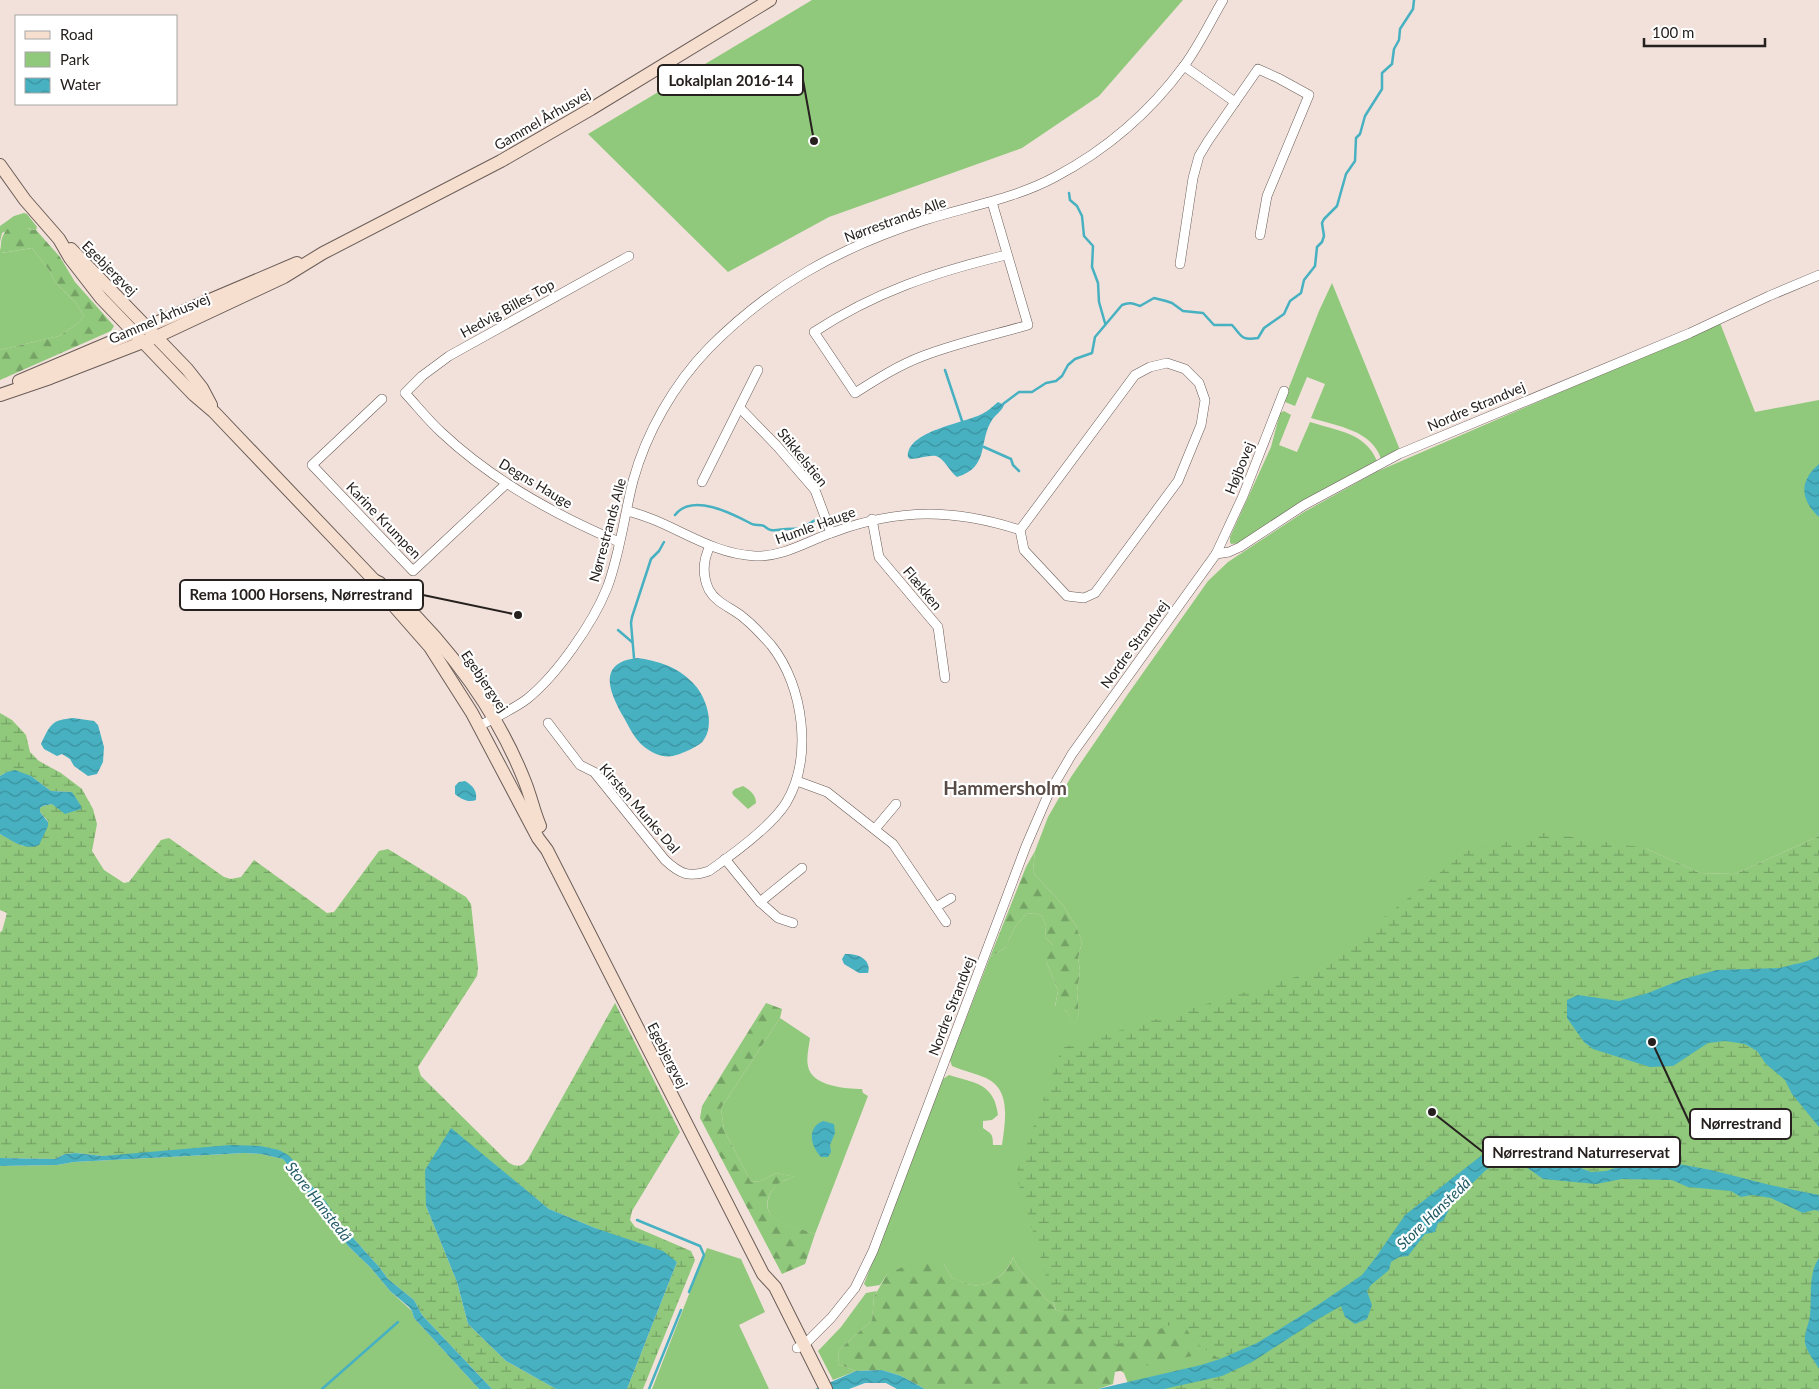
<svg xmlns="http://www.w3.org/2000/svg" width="1819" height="1389" font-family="Lato,sans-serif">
<defs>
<pattern id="forest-firs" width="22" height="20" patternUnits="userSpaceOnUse" patternTransform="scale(1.25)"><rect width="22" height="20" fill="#90c87c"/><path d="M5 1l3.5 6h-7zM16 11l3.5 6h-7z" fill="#75a265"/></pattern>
<pattern id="wetland-marsh" width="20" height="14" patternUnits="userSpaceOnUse" patternTransform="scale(1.25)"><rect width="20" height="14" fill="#90c87c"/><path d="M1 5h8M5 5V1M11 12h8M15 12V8" fill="none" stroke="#75a265"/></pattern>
<pattern id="water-waves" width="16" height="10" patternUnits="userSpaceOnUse" patternTransform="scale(1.25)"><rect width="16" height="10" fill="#47b1c2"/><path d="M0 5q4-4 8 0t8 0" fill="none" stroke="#3b909d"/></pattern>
</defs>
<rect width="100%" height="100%" fill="#f1e1da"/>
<!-- green -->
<g fill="#90c87c">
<polygon points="812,0 1183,0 1099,96 1022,148 829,217 728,272 588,134"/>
<polygon points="24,213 27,214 37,227 36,230 17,226 2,233 0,242 0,226 14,216"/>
<polygon points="0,247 2,253 32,248 49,270 55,282 76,303 84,316 77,324 59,336 0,350"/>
<path d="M1332,283l68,167 -19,9c-9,-29 -44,-33 -70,-41l14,-34 -18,-7 -12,29 -10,-4 -1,-2 35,-89z"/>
<path d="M1720,323l35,89 64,-12v436l-84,38 -35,-1 -55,-25 34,35 140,-8v514h-689l-6,-16 -28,-17 -43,-55 3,9 -37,-41 -6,-12c-5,16 -23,31 -41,28 -7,-1 -14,-5 -20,-7l-8,-14 -57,10 -7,11 -13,2 -3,-3 79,-205 6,-4c26,8 45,8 49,40l-6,5 -9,1v7c8,6 10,5 10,17h9c3,-23 10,-55 -16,-67 -11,-5 -23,-7 -34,-12l-2,-6 40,-103 15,-9 10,-21 11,-13 9,-1 7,3 4,10 -1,11 8,8 -7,16 12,30 -3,15 11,5 8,14 5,-12 -2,-21 3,-21 -2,-13 4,-16 -6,-16 -13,-21 -28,-30 -2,-4 2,-20 13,-34 23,-40 57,-83 80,-113 20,-19 76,-50 72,-40z"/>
<path d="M1284,411l7,4 -12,30 18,7 13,-30c27,9 55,10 67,39l-137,82 -9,1 -1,-2v-5l41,-90 9,-34z"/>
<path d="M743,786c7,4 13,9 13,17l-8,6 -15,-14 -1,-3 3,-3z"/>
<path d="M780,1018l30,20c-1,9 -4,20 -2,28 3,20 38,23 54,23l1,4 5,3 -53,138c-12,-4 -31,-9 -40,-15 -14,-10 -6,-29 5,-37 4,-2 10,-3 15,-5l-19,-4 -15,8 -10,1 -27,-52 -3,-22z"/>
<polygon points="245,1153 261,1154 283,1159 295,1174 298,1182 315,1200 348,1246 371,1268 390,1291 412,1311 414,1318 479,1389 0,1389 0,1166 57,1165 74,1162"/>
<polygon points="707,1248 741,1259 765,1312 739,1325 769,1389 652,1389"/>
<polygon points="877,1291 874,1297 872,1320 839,1350 838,1364 856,1371 833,1380 818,1351 841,1327 866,1293"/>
</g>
<!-- forest -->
<g fill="url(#forest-firs)">
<path d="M23,223l6,6 7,1 24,27 15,25 39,44 -3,5 -111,49v-30l59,-14 18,-12 7,-8 -8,-13 -21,-21 -6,-12 -17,-22 -31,5c-1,-13 1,-19 10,-28l6,1z"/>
<polygon points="1035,851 1033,871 1035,875 1063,905 1076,926 1082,942 1078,958 1080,971 1077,992 1079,1013 1074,1026 1066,1011 1055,1007 1058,991 1046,961 1044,954 1053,945 1045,937 1046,926 1042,916 1035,913 1026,914 1015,927 1005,948 990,957 1026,867"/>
<path d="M766,1003l16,6 -2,9 -59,90 3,22 27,52 10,-1 15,-8 20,4c-5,2 -11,2 -15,5 -12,7 -20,26 -7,36 8,6 31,12 41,16l-10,30 -23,10 -82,-156 2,-12z"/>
<path d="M1013,1257l6,12 37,41 14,4 38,33 73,-26 15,22 24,16 -19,6 -9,-9 -77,16 -2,12 -15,5h-173l-24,-13 -19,-6 -26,1 -18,-7 1,-14 33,-30 2,-23 13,-23 34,-15 23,5 8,14c7,2 13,6 20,7 17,3 37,-12 41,-28z"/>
</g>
<!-- wetland -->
<g fill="url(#wetland-marsh)">
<path d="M0,713l12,7 14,15 4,17 9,9 22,12 21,16 11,20 4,15 -5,27 12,19 20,13 5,-1 32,-42 8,-2 55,39 7,2 10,-2 13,-17 73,53 7,-1 45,-61 9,-2 78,48 5,7 7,64 -1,8 -59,91 3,9 87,86c9,6 14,5 20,-3l87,-156 65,129 -48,79 -2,9 5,7 56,24 4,9 -52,129h-16l50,-127 -128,-53 -98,-80 -25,77 31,76 11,42 38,37 50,28h-64l-70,-74 -8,-15 -26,-21 -8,-11 -42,-47 -23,-32 -11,-12 -8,-14 -17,-13 -176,6 -27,-3 -11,1 -10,5 -55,-1v-226l2,-1 5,-18 -7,-3v-76l23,12 25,-25 -8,-9v-4l3,-2 9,-2 20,-12 -21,-1 -20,-15 -24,-4 -7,4z"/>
<path d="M1544,833l101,15 55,25 35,1 84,-38v120c-15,8 -24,7 -39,12l-63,2 -34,9 -35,14 -29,8 -41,-6 -11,5v18l17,24 9,7 57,18 23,-1 35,-23 17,-2 19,3 13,7 9,13 19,16 7,14 27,33v68l-49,-10 -59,-15 -83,-6 -22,7 -15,1 -29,-11 -60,-17 -16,8 -30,24 -80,81 -14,18 -50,34 -55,34 -37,16 -24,-16 -15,-22 -73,27 -38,-34 -14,-4 -40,-136 46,-126 256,-78 149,-119z"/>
<path d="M1512,1160l17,9 14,10 53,5 26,-5 50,1 16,7 43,4 10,6 11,-2 19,3 32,15 11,-3 5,1v47l-3,5 -3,13 -3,41 -5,24 3,11 11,17v20h-655l58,-13 30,-14 68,-44 21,-12 31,-1 -5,-14 4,-6 18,-15 2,-8 8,-5 9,-1c10,-12 19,-30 35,-35l10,-19 33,-32 15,-9z"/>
</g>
<!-- water -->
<g fill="url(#water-waves)">
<path d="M998,402l6,3c-2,6 -8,9 -12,15 -14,22 -2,47 -35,57 -7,-5 -13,-19 -21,-21 -7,-1 -18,3 -26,3l-2,-2c-2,-26 57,-34 74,-43 6,-3 11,-8 16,-12z"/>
<path d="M1819,464v53c-11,-10 -20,-25 -11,-40 2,-5 7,-9 11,-13z"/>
<path d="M638,658c21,3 39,9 54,24 14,13 24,43 11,59 -5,6 -22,13 -30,15 -12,2 -23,-4 -31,-11 -8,-7 -14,-20 -19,-29 -14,-25 -26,-54 15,-58z"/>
<path d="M73,718l21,3 4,4 6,22 -1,15 -6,12 -9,2 -14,-10 -4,-7 -8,-5 -5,2 -13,-7 -3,-5c9,-19 10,-24 32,-26z"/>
<path d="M15,770l16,6 20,15 21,1 9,14v3l-16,5 -13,-10 -9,2 -3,2v4l8,10v4l-9,19c-14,6 -26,-4 -39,-11v-58l7,-4z"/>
<path d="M465,781c8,5 12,9 11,19 -8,3 -15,-1 -21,-6v-8l4,-4z"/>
<path d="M845,954c12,-1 27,5 23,19h-9l-15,-9 -2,-5z"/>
<path d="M1819,956v171l-27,-33 -7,-14 -19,-16 -9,-13 -12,-7 -20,-3 -17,2 -35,23 -23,1 -57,-18 -9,-7 -17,-24v-18l11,-5 41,6 29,-8 35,-14 34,-9 63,-2c15,-5 24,-4 39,-12z"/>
<path d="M823,1121l11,3 1,9 -5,12 1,7 -3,5h-7c-10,-11 -15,-29 2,-36z"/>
<polygon points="451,1128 549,1209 595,1228 663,1251 677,1262 627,1389 556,1389 506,1361 468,1324 457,1282 426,1206 425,1170"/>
<polygon points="1522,1142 1562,1161 1591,1172 1606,1171 1628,1164 1668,1162 1711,1170 1770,1185 1819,1195 1819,1211 1814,1210 1803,1213 1771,1198 1752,1195 1741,1197 1731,1191 1688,1187 1672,1180 1622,1179 1596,1184 1543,1179 1529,1169 1511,1160 1501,1161 1486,1170 1453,1202 1443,1221 1438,1223 1435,1232 1425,1234 1408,1256 1399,1257 1391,1262 1389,1270 1371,1285 1367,1291 1372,1305 1367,1319 1355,1324 1345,1317 1341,1306 1320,1318 1252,1362 1222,1376 1164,1389 1098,1389 1201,1365 1220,1359 1257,1343 1312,1309 1362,1275 1376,1257 1405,1215 1486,1152 1502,1144"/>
<polygon points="230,1145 260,1146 279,1150 288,1155 296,1163 304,1177 326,1202 338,1221 380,1268 388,1279 414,1300 422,1315 492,1389 479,1389 414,1318 412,1311 409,1307 390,1291 371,1268 348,1246 315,1200 298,1182 295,1174 283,1159 261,1154 245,1153 74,1162 57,1165 0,1166 0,1158 55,1159 65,1154 76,1153 103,1156"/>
<path d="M1819,1258v111c-4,-8 -13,-17 -14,-27 -1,-9 4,-18 5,-27 2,-17 -2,-42 9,-57z"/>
<polygon points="882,1370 901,1376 925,1389 897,1389 886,1383 865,1383 849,1389 815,1389 856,1371"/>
</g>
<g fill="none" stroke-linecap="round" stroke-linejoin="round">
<!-- stream -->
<g stroke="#47b1c2" stroke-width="2.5">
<polyline points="1069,193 1070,200 1077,206 1082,216 1084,236 1093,246 1092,267 1098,283 1099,302 1105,323"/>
<polyline points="945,370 962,421"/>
<path d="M1003,404l16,-12h13l14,-9 10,-2 6,-5 6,-11 7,-6 17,-6 3,-16 27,-32c7,-3 10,-2 18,1l14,-8 12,3 6,2 11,8 20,2 11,12h18c10,11 9,16 26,13l6,-10 20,-14 6,-13 11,-8 3,-13 11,-14 2,-19 5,-5 2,-6 -2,-13 2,-4 13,-13 9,-32 9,-13 1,-23 4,-4 5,-18 17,-27v-16l10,-9 2,-15 5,-9 1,-11 13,-20 1,-9"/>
<polyline points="984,447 1011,459 1013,465 1019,471"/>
<path d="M675,515c17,-22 56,-2 75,8 4,3 10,1 14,3 3,2 4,4 7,4 5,1 11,-1 15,-1 16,0 15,0 29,-9"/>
<polyline points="618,630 632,642"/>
<polyline points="634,658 631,623 632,617 651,559 659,551 664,542"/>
<polyline points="637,1220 700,1246 704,1255 689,1292"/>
<polyline points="322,1389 398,1322"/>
<polyline points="649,1389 681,1310"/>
</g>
<!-- street casing -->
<g stroke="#6b5d58" stroke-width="10">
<g id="street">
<polyline points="1184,66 1235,102"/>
<path d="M992,202l36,123c-35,10 -71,18 -105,31 -24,9 -46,23 -68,37l-41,-61c61,-40 121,-60 192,-77"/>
<polyline points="1180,264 1193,178 1199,156 1208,141 1258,69 1278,78 1309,95 1267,196 1260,235"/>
<polygon points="1167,363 1185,369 1199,383 1205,400 1201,425 1178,481 1095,593 1084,598 1067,596 1024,550 1020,530 1135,375 1150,367"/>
<polyline points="382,399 312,465 413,571 506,484"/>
<polyline points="740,408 777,446 815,490 831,533"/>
<polyline points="702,482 758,370"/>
<path d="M627,511c44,10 81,43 128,45 29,1 52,-15 79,-24 65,-24 120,-23 186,-2"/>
<polyline points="872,519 879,557 938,627 945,678"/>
<path d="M619,542c-64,-27 -127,-62 -178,-110 -13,-12 -24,-26 -36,-39l17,-17 27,-20 180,-100"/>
<polyline points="1216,554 1243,496 1284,391"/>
<path d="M548,723l32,42 14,7 71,88c15,14 24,18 44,11 23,-16 62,-44 77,-68 27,-45 18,-117 -15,-158 -8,-9 -17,-19 -27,-27 -11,-10 -27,-14 -35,-28 -7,-15 -6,-30 1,-44"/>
<path d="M479,726c15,-8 35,-17 48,-27 30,-24 66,-76 80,-111 13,-34 17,-72 26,-107 13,-48 41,-97 76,-133 62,-63 132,-101 216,-128 44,-14 89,-21 130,-43 51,-27 95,-65 129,-111 15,-20 26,-44 39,-66"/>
<polyline points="797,781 827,792 893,844 946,922"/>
<polyline points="875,829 896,804"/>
<polyline points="725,859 760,902 778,918 793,923"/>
<polyline points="760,902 802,868"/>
<polyline points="936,907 951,898"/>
<polyline points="797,1348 804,1345 831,1318 855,1288 873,1251 1026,846 1048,795 1072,754 1216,554 1229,552 1240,547 1304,505 1399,454 1690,333 1769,296 1819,275"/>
</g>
</g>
<!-- secondary casing -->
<g stroke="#6b5d58" stroke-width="14">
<g id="secondary">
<polyline points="0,165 25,200 59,239 70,258 101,298 194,395 214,412 374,580 380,583"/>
<polyline points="71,249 187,369 202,388 211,405"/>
<polyline points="19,381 297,263"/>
<polyline points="0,395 50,378 156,337 284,277 323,253 501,161 591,109 770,0"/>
<polyline points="374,580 380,590 430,647 472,713 538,838 547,850 763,1274 775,1287 826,1389"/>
<path d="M395,596c55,51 103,117 130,186 6,15 9,30 15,44"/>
</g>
</g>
<!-- street -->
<use href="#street" stroke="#fff" stroke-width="9"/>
<!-- secondary -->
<use href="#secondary" stroke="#f7dfcf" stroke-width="12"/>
</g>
<g text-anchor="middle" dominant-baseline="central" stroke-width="4.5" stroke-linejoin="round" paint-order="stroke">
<!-- street labels -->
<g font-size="14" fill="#26201e" stroke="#fff">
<text transform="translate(542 119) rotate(-30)">Gammel Århusvej</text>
<text transform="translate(895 219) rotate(-20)">Nørrestrands Alle</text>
<text transform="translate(110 268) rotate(45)">Egebjergvej</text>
<text transform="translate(507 308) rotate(-29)">Hedvig Billes Top</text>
<text transform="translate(159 318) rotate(-23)">Gammel Århusvej</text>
<text transform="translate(1476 406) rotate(-23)">Nordre Strandvej</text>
<text transform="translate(803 457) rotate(51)">Stikkelstien</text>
<text transform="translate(1239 468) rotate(-68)">Højbovej</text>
<text transform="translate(536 483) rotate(31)">Degns Hauge</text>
<text transform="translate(384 520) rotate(46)">Karine Krumpen</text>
<text transform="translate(815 525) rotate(-20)">Humle Hauge</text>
<text transform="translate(607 530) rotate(-75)">Nørrestrands Alle</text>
<text transform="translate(923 588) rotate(50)">Flækken</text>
<text transform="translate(1134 644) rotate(-54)">Nordre Strandvej</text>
<text transform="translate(485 681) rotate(56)">Egebjergvej</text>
<text transform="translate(640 808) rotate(49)">Kirsten Munks Dal</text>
<text transform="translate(951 1006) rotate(-69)">Nordre Strandvej</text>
<text transform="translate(668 1055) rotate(63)">Egebjergvej</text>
</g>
<!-- water labels -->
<g font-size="15" font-style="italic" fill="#215b65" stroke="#fff">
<text transform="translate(319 1201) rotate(52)">Store Hanstedå</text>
<text transform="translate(1433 1213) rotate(-44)">Store Hanstedå</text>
</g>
<!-- district labels -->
<g font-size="19" font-weight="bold" fill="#584b45" stroke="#fff">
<text x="1005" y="787">Hammersholm</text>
</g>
</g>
<!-- callouts -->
<path fill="none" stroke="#26201e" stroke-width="2" d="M814 141L803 80M518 615L423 595M1652 1042L1690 1124M1432 1112L1483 1152"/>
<g fill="#26201e" stroke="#fff" stroke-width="2">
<circle cx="814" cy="141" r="5"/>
<circle cx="518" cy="615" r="5"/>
<circle cx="1652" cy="1042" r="5"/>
<circle cx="1432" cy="1112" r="5"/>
</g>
<g fill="#fff" stroke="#26201e" stroke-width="2">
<rect x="658" y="65" width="145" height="30" rx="5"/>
<rect x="180" y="580" width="243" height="30" rx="5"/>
<rect x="1690" y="1109" width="101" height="30" rx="5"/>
<rect x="1483" y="1137" width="197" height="30" rx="5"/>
</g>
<g font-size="15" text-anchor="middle" font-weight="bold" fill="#26201e">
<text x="731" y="86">Lokalplan 2016-14</text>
<text x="301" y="600">Rema 1000 Horsens, Nørrestrand</text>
<text x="1741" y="1129">Nørrestrand</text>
<text x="1581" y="1158">Nørrestrand Naturreservat</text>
</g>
<!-- legend -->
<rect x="15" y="15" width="162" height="90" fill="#ffffff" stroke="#a8a6a5"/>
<rect x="25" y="31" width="25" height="8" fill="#f7dfcf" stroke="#a8a6a5"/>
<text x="60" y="40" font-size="15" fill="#26201e">Road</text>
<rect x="25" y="52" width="25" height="15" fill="#90c87c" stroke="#a8a6a5"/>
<text x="60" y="65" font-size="15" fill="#26201e">Park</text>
<rect x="25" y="78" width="25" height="15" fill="url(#water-waves)" stroke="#a8a6a5"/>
<text x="60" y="90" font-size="15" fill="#26201e">Water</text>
<!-- scale -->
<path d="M1644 38v8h121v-8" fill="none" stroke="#26201e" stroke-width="2.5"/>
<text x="1652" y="38" font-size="15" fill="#26201e" stroke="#ffffff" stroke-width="4" paint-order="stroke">100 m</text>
</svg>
